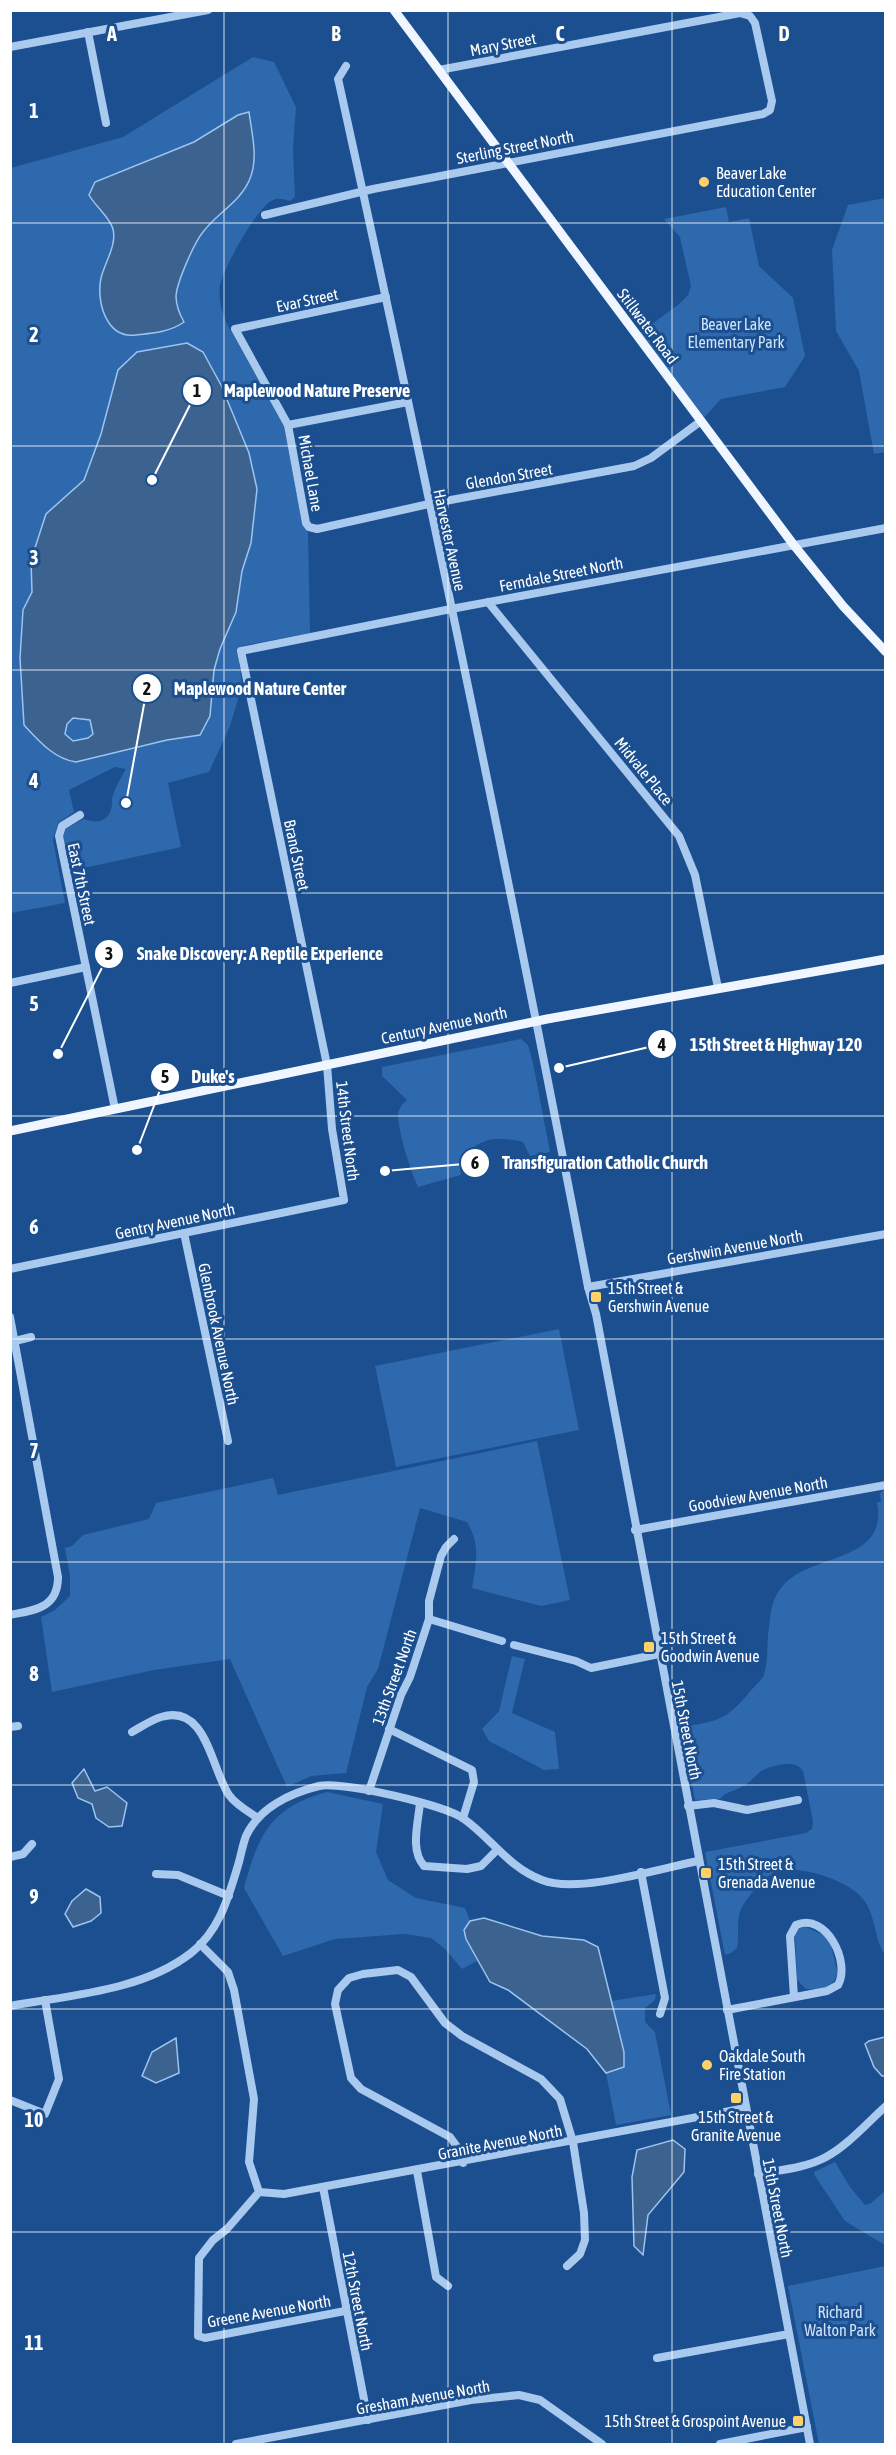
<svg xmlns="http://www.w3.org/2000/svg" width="896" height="2455" font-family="'Asap Condensed',sans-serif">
<rect width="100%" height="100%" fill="#1b4f8f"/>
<!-- green -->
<g fill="#2e69ad">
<path d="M253,57l21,5 22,45 -3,43 2,47 -5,4c-6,-2 -13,-4 -19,0 -15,9 -47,66 -51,84 -2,13 2,26 6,37l58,103 18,98 6,10 2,100 -69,13 -3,4 4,36 -12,40 -21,46 -41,11 13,64 -111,24 -7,-35 3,-8 18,-9c11,5 24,3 27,-10 2,-5 0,-9 2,-14 3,-9 8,-18 13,-26l-11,-2 -46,23 5,22 -16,11 -5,17 12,63 -54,10v-745l112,-31z"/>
<polygon points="885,198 886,452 874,454 859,371 836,331 832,250 848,205"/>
<polygon points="726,207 729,222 749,218 759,266 793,298 805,356 785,387 721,399 701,421 636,336 679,304 688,295 691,286 680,237 664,219"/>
<path d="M521,1039l7,6 5,18 17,89 -20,4 -7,-14c-32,-7 -41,-3 -64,17l2,16 -43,12c-8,-18 -19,-52 -20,-71 0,-7 4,-12 9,-16l-25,-24v-9z"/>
<polygon points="559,1329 579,1430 396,1467 375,1366"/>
<path d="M537,1441l33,159 -29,6 -69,-18c4,-26 9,-42 -5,-66l-47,-14 -42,161 -11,18 -21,86 -35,3 -24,11 -57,-128 -76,11 -102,22 -11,-75 14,-7 15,-14v-20l-5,-28 7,-2 11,-11 66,-16 7,-16 117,-25 5,17z"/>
<path d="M885,1489v466c-11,-16 -9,-40 -22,-56 -13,-18 -64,-35 -85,-28 -14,5 -29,24 -36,36 -7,14 -2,27 -5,41l-6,5 -6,2 -20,-103 101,-19 6,-4 1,-8 -10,-50c-7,-12 -29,-6 -40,-1 -7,4 -11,11 -18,15 -9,6 -19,6 -25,14l-25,1 -14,-73c35,-6 43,-5 67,-33 4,-6 11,-11 15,-17 5,-12 4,-29 5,-41 2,-16 2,-35 13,-48 27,-36 108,-23 96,-86h4l-1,-9z"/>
<polygon points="512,1656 525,1659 512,1713 555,1732 559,1769 544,1770 489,1741 482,1729 499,1711"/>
<path d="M327,1792l56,12 -7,48 12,28 28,18 49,10 5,13 -6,9 2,9 11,22 -15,8 -17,-20 -14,-11 -26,-4 -70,5 -52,17 -39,-68c14,-53 27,-81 83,-96z"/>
<path d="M806,1927l20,9 4,6 8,32c-5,14 -19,16 -32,15l-9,-9 -2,-46 4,-6z"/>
<polygon points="656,1994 655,2000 645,2008 645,2022 655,2032 671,2115 616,2125 606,2073 624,2067 624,2052 611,2001"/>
<polygon points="835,2162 850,2187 865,2205 871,2203 885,2191 885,2245 845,2221 815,2176 814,2172"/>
<polygon points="885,2266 885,2444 819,2444 788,2286"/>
</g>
<!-- water -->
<g fill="#3c6290" stroke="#9cc4f0" stroke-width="1.5" fill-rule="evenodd">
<path d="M249,112c3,23 10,47 0,69 -10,22 -32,32 -46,51 -9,11 -26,50 -27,64 0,9 4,19 8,26 -14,10 -31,11 -48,13 -30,4 -40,-34 -35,-57 4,-16 16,-33 12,-49 -3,-12 -18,-23 -24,-34l6,-13 99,-40 44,-27z"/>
<path d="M187,343l16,9 18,33 28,68 8,36 -6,54 -9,28 -6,41 -16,37 -6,21 -4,46 -10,19 -33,5 -91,22c-22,-3 -37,-21 -52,-37l-4,-67 3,-48 9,-18 -1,-32 15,-46 38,-34 17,-46 17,-64 19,-18zM73,718l17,2 3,14 -5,4 -15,3 -8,-7 2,-10z"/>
<polygon points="84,1769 95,1791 107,1787 127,1803 122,1826 109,1827 96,1818 92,1804 78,1798 72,1783"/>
<polygon points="86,1889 100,1897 101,1913 91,1921 73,1927 65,1914 72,1901"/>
<polygon points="484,1918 542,1936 584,1940 598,1947 624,2052 624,2067 606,2073 587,2049 508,1990 490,1982 466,1939 464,1930 470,1921"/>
<polygon points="885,2037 885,2076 882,2076 874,2067 865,2044 869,2041"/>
<polygon points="176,2038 179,2073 156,2083 142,2076 152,2052"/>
<polygon points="673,2140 685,2149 684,2172 648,2215 643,2255 634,2246 632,2177 637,2150"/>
</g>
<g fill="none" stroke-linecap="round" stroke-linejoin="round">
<!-- minor -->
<g stroke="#a9c9ee" stroke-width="8">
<polyline points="88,32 106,123"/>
<polyline points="10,47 208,10"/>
<path d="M346,66l-8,13 1,4c88,400 172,802 249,1204l8,27 214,1130"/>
<polyline points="265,215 373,189 763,114 770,110 772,101 755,23 750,16 740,13 439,70"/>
<polyline points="386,297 235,329 288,425 306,523 309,527 317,529 429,504 634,466 651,458 701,421"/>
<polyline points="288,425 408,402"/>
<polyline points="488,602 679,836 695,875 718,988"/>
<polyline points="80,815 62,826 59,836 115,1109"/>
<polyline points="10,983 86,967"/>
<polyline points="184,1233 228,1441"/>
<polyline points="10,1269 344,1200 332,1129 327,1065 241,651 451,609 886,528"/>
<polyline points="588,1287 886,1234"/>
<path d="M10,1317l48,260c0,31 -23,33 -48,38"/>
<polyline points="15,1341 31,1337"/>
<polyline points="635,1530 886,1485"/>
<polyline points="429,1619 502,1641"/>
<polyline points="514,1645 576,1661 591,1668 659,1654"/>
<polyline points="10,1727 18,1726"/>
<polyline points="389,1729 472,1770 474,1782 463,1818"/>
<path d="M132,1732c9,-5 19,-12 29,-15 46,-14 50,52 68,78 7,10 20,17 29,23"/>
<polyline points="369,1791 401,1695 410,1677 429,1619 429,1601 441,1556 446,1547 454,1539"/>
<path d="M420,1803c-2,21 -10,47 4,63l43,3 14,-3 16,-16"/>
<polyline points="688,1806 714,1803 747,1810 798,1800"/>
<polyline points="10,1857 23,1854 32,1844"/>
<polyline points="641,1872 665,1998 660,2014"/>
<polyline points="156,1874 178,1875 229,1896"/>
<polyline points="200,1944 228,1972 234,1990 254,2099 249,2162 259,2192 227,2229 213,2240 199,2258 198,2336 205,2338 345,2311"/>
<path d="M10,2006c61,-11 132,-15 181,-53 29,-22 38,-58 48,-91 2,-8 4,-18 7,-26 13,-28 44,-43 73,-50 22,-5 127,19 145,33 27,19 45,49 78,61 35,14 117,-11 156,-19"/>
<path d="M727,2010l100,-19 11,-6c13,-23 -12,-73 -42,-60l-6,11 4,61"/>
<polyline points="10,2100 45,2114 59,2079 45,2000"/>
<polyline points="463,2163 458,2148 450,2137 361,2089 351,2078 335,2004 338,1990 349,1978 363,1974 398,1970 411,1977 445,2023 462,2036 541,2079 560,2099 573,2142 584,2213 585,2240 580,2254 567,2266"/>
<polyline points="417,2171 436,2277 448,2286"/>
<path d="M758,2174c22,-4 48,-6 68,-17 22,-12 41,-34 60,-51"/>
<polyline points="323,2187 368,2420"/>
<polyline points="259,2192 284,2194 746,2108"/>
<polyline points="657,2358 789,2334"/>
<polyline points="236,2444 471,2400 519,2395 540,2400 602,2444"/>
<polyline points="720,2444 807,2427"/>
</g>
<!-- major -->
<g stroke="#f0f6ff" stroke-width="9">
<polyline points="394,10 793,544 843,606 886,652"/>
<polyline points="10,1131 547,1019 886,959"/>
</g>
</g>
<!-- grid -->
<path fill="none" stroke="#fff" stroke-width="1.5" stroke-opacity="0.55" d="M224,10v2434M448,10v2434M672,10v2434M10,223h876M10,446h876M10,670h876M10,893h876M10,1116h876M10,1339h876M10,1562h876M10,1785h876M10,2009h876M10,2232h876"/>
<!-- markers -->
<g fill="#ffd166" stroke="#1b4f8f" stroke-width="2">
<circle cx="704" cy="182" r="6"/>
<rect x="590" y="1291" width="12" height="12" rx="3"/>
<rect x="643" y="1641" width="12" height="12" rx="3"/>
<rect x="700" y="1867" width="12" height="12" rx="3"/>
<circle cx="707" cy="2065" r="6"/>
<rect x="730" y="2092" width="12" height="12" rx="3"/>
<rect x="792" y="2415" width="12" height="12" rx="3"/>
</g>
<g text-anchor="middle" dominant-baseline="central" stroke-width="6" stroke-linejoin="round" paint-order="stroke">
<!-- street labels -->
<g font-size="16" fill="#fff" stroke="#1b4f8f">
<text transform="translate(503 44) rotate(-11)">Mary Street</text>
<text transform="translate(515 147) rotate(-11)">Sterling Street North</text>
<text transform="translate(307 300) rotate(-12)">Evar Street</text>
<text transform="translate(648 326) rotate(53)">Stillwater Road</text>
<text transform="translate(311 473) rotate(80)">Michael Lane</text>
<text transform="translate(509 476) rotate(-10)">Glendon Street</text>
<text transform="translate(450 540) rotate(78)">Harvester Avenue</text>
<text transform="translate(561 574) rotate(-11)">Ferndale Street North</text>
<text transform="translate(644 771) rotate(51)">Midvale Place</text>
<text transform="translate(297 855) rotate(78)">Brand Street</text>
<text transform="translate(82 884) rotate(78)">East 7th Street</text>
<text transform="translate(444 1025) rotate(-12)">Century Avenue North</text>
<text transform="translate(348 1131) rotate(83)">14th Street North</text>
<text transform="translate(175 1221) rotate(-12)">Gentry Avenue North</text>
<text transform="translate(735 1247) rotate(-10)">Gershwin Avenue North</text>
<text transform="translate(219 1334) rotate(78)">Glenbrook Avenue North</text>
<text transform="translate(758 1494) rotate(-10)">Goodview Avenue North</text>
<text transform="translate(394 1677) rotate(-70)">13th Street North</text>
<text transform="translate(687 1730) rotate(79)">15th Street North</text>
<text transform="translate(500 2142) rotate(-11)">Granite Avenue North</text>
<text transform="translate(778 2208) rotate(79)">15th Street North</text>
<text transform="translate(358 2301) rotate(79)">12th Street North</text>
<text transform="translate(269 2311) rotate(-10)">Greene Avenue North</text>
<text transform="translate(423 2397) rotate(-10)">Gresham Avenue North</text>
</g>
<!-- poi labels -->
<g font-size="16" fill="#fff" stroke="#1b4f8f" text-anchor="start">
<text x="716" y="173">Beaver Lake<tspan x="716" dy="18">Education Center</tspan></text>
<text x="608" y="1288">15th Street &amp;<tspan x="608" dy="18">Gershwin Avenue</tspan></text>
<text x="661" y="1638">15th Street &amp;<tspan x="661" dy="18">Goodwin Avenue</tspan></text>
<text x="718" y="1864">15th Street &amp;<tspan x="718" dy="18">Grenada Avenue</tspan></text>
<text x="719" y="2056">Oakdale South<tspan x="719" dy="18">Fire Station</tspan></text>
<text x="736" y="2117" text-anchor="middle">15th Street &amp;<tspan x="736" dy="18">Granite Avenue</tspan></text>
<text x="786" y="2421" text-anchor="end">15th Street &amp; Grospoint Avenue</text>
</g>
<!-- park labels -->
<g font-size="16" fill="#cfe3fa" stroke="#1b4f8f">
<text x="736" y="324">Beaver Lake<tspan x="736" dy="18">Elementary Park</tspan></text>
<text x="840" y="2312">Richard<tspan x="840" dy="18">Walton Park</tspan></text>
</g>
</g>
<g font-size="20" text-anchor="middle" font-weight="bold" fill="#fff" stroke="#1b4f8f" stroke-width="6" stroke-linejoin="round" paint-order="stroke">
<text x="112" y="41">A</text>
<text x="336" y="41">B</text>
<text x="560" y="41">C</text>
<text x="784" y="41">D</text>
<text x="34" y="118">1</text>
<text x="34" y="342">2</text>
<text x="34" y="565">3</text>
<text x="34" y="788">4</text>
<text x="34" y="1011">5</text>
<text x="34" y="1234">6</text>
<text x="34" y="1458">7</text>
<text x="34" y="1681">8</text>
<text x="34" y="1904">9</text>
<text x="34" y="2127">10</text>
<text x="34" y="2350">11</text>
</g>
<!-- callouts -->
<path fill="none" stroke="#fff" stroke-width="2" d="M152 480L197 391M126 803L147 688M58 1054L109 954M559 1068L662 1044M137 1150L165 1077M385 1171L475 1163"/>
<g fill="#fff" stroke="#1b4f8f" stroke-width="2">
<circle cx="152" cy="480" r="6"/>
<circle cx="126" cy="803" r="6"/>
<circle cx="58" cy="1054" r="6"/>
<circle cx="559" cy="1068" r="6"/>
<circle cx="137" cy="1150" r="6"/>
<circle cx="385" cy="1171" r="6"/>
<circle cx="197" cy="391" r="15"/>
<circle cx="147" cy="688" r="15"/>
<circle cx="109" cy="954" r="15"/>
<circle cx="662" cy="1044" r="15"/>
<circle cx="165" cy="1077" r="15"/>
<circle cx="475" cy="1163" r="15"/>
</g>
<g font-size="18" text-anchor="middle" font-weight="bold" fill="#111">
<text x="197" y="397">1</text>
<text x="147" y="695">2</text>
<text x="109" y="960">3</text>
<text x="662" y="1051">4</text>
<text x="165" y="1083">5</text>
<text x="475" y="1169">6</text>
</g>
<g font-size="18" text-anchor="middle" font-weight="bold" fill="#fff" stroke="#1b4f8f" stroke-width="6" stroke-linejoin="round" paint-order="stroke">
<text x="317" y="397">Maplewood Nature Preserve</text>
<text x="260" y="695">Maplewood Nature Center</text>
<text x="260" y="960">Snake Discovery: A Reptile Experience</text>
<text x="776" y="1051">15th Street &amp; Highway 120</text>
<text x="213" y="1083">Duke's</text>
<text x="605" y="1169">Transfiguration Catholic Church</text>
</g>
<!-- border -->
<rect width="896" height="2455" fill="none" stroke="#ffffff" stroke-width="24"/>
</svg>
